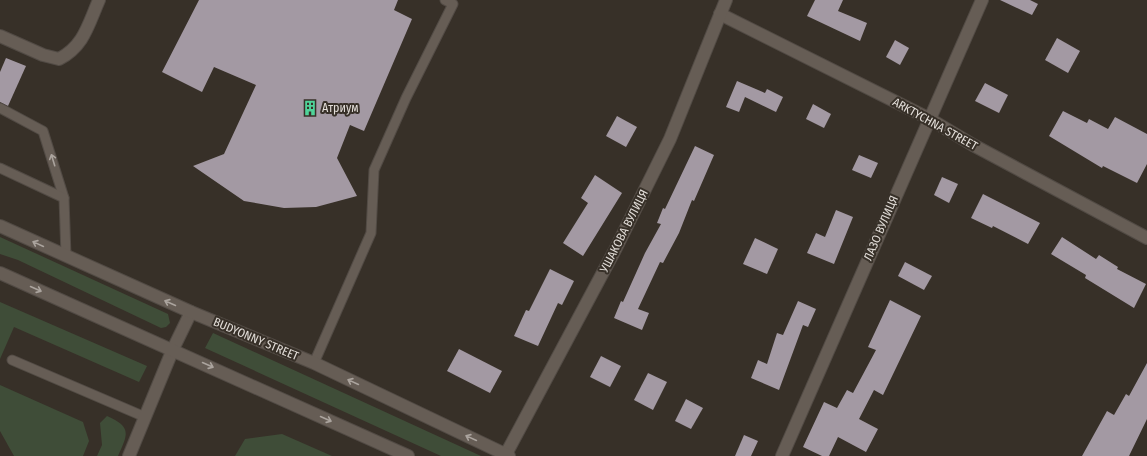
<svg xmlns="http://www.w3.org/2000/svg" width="1147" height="456" font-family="'Fira Sans Condensed',sans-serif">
<rect width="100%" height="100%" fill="#373028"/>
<!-- green -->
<g fill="#3f4d38">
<polygon points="0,237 168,314 170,323 166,327 161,328 18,260 0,254"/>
<polygon points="0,302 147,366 139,382 14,327 0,359"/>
<polygon points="213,333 481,456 441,456 205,348"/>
<polygon points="0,385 83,422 89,441 83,456 14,456 0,431"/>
<path d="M107,416c25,11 21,18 11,40h-21l5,-11 -2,-22z"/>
<polygon points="282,434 332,456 235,456 245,439"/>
</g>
<!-- building -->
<g fill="#a399a3">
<polygon points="199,0 398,0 394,10 412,19 364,131 350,125 337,158 357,196 316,207 284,208 244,201 193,166 224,154 256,85 214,67 202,92 162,72"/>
<polygon points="815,0 843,0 838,11 867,23 860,41 807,16"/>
<polygon points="1000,0 1030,0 1038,4 1032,15"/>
<polygon points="1057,38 1080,51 1068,73 1045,60"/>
<polygon points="895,40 909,48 900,65 886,57"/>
<polygon points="6,58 26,66 8,106 0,102 0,72"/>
<polygon points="737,81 765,93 767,89 783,97 776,112 745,97 739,112 726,107"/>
<polygon points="985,83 1008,95 999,113 975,101"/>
<polygon points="813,104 831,114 824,128 806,119"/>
<polygon points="1063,111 1087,123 1089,119 1108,129 1115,117 1147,134 1147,164 1137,183 1103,166 1102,168 1049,136"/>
<polygon points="617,116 637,127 626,147 606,136"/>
<polygon points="695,146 714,155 694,201 692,200 679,233 663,263 660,262 638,309 649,313 642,330 614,318 621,301 623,302 645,253 661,224 657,223 663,208 665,209"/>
<polygon points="859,155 878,163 871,178 852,170"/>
<polygon points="595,175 622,193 583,256 563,243 588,203 581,198"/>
<polygon points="942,177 958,184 949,203 934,195"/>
<polygon points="983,194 1040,223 1028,244 993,226 992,228 971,218"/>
<polygon points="836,210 853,217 834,264 807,253 816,233 825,237"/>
<polygon points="1062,237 1096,259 1099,255 1118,267 1117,269 1146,284 1134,308 1085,278 1086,275 1051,254"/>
<polygon points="755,238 778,249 767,274 743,264"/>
<polygon points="905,262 932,276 924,290 898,276"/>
<polygon points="550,269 574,281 562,305 558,303 538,346 514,336 526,310 529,311"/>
<polygon points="890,300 921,316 883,395 874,390 859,419 878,429 866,452 838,437 829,456 822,456 803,447 824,402 837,408 847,390 853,393 876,350 868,347"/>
<polygon points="798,301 816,309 808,327 803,325 779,390 751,378 758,360 767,364 777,333 783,335"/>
<polygon points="459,349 502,371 490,393 447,371"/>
<polygon points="601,356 621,366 610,387 590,377"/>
<polygon points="1147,363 1147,419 1129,456 1082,456 1107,411 1114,415 1126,394 1129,396"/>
<polygon points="648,373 667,382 653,410 634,400"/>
<polygon points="686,399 703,408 691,429 675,421"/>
<polygon points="744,435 758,441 751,456 735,456"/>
</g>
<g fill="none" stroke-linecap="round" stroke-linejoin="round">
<!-- lane casing -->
<g stroke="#524b45" stroke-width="11">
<g id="lane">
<polyline points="0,108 43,131 64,198"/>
<polyline points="0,168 64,198 66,256"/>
<polyline points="12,360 145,417"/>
<polyline points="314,363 371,233 374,170 406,98 453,4 445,0"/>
</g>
</g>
<!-- street casing -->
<g stroke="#524b45" stroke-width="14">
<g id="street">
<polyline points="720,14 928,118 973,145 1147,238"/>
<path d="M0,36l43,19 16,4c25,-13 29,-34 40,-59"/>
<polyline points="506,454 616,248 670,139 726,0"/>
<polyline points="129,456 173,349 191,312"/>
<polyline points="782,456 982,0"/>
</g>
</g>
<!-- secondary casing -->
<g stroke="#524b45" stroke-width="14">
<g id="secondary">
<polyline points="0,226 191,312 314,363 509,456"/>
<polyline points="0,273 408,456"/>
</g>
</g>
<!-- lane -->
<use href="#lane" stroke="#665d55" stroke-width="9"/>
<!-- street -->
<use href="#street" stroke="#665d55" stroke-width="12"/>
<!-- secondary -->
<use href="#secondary" stroke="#665d55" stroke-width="12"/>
</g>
<!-- one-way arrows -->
<defs><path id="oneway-shaft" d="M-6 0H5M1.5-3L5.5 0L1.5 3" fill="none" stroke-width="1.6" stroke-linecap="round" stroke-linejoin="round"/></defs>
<g stroke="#aba49e">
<use href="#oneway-shaft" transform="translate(53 160) rotate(-107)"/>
<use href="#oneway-shaft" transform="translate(38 244) rotate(-155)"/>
<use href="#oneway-shaft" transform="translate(36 289) rotate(24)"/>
<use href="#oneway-shaft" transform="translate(170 303) rotate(-156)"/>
<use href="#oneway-shaft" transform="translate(208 365) rotate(24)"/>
<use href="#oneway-shaft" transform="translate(353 382) rotate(-155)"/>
<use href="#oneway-shaft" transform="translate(326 419) rotate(24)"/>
<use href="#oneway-shaft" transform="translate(471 438) rotate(-155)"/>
</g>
<!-- icons -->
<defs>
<g id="building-bare" transform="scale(1.2)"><path d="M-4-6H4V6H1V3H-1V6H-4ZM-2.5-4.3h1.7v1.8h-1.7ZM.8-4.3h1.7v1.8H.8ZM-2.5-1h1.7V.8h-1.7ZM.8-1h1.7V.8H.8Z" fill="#4fd399" stroke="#373028" stroke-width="2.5" paint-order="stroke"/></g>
</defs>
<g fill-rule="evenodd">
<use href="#building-bare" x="310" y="108"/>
</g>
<g text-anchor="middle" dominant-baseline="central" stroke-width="4" stroke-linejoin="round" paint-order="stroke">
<!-- poi labels -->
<g font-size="12" fill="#e3ded9" stroke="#373028" text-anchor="start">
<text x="322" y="108">Атриум</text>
</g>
<!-- street labels -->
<g font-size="12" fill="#e3ded9" stroke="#373028">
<text transform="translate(935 124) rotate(29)">ARKTYCHNA STREET</text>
<text transform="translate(881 228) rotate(-67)">ЛАЗО ВУЛИЦЯ</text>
<text transform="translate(624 231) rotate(-63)">УШАКОВА ВУЛИЦЯ</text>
<text transform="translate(256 339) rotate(23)">BUDYONNY STREET</text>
</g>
</g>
</svg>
